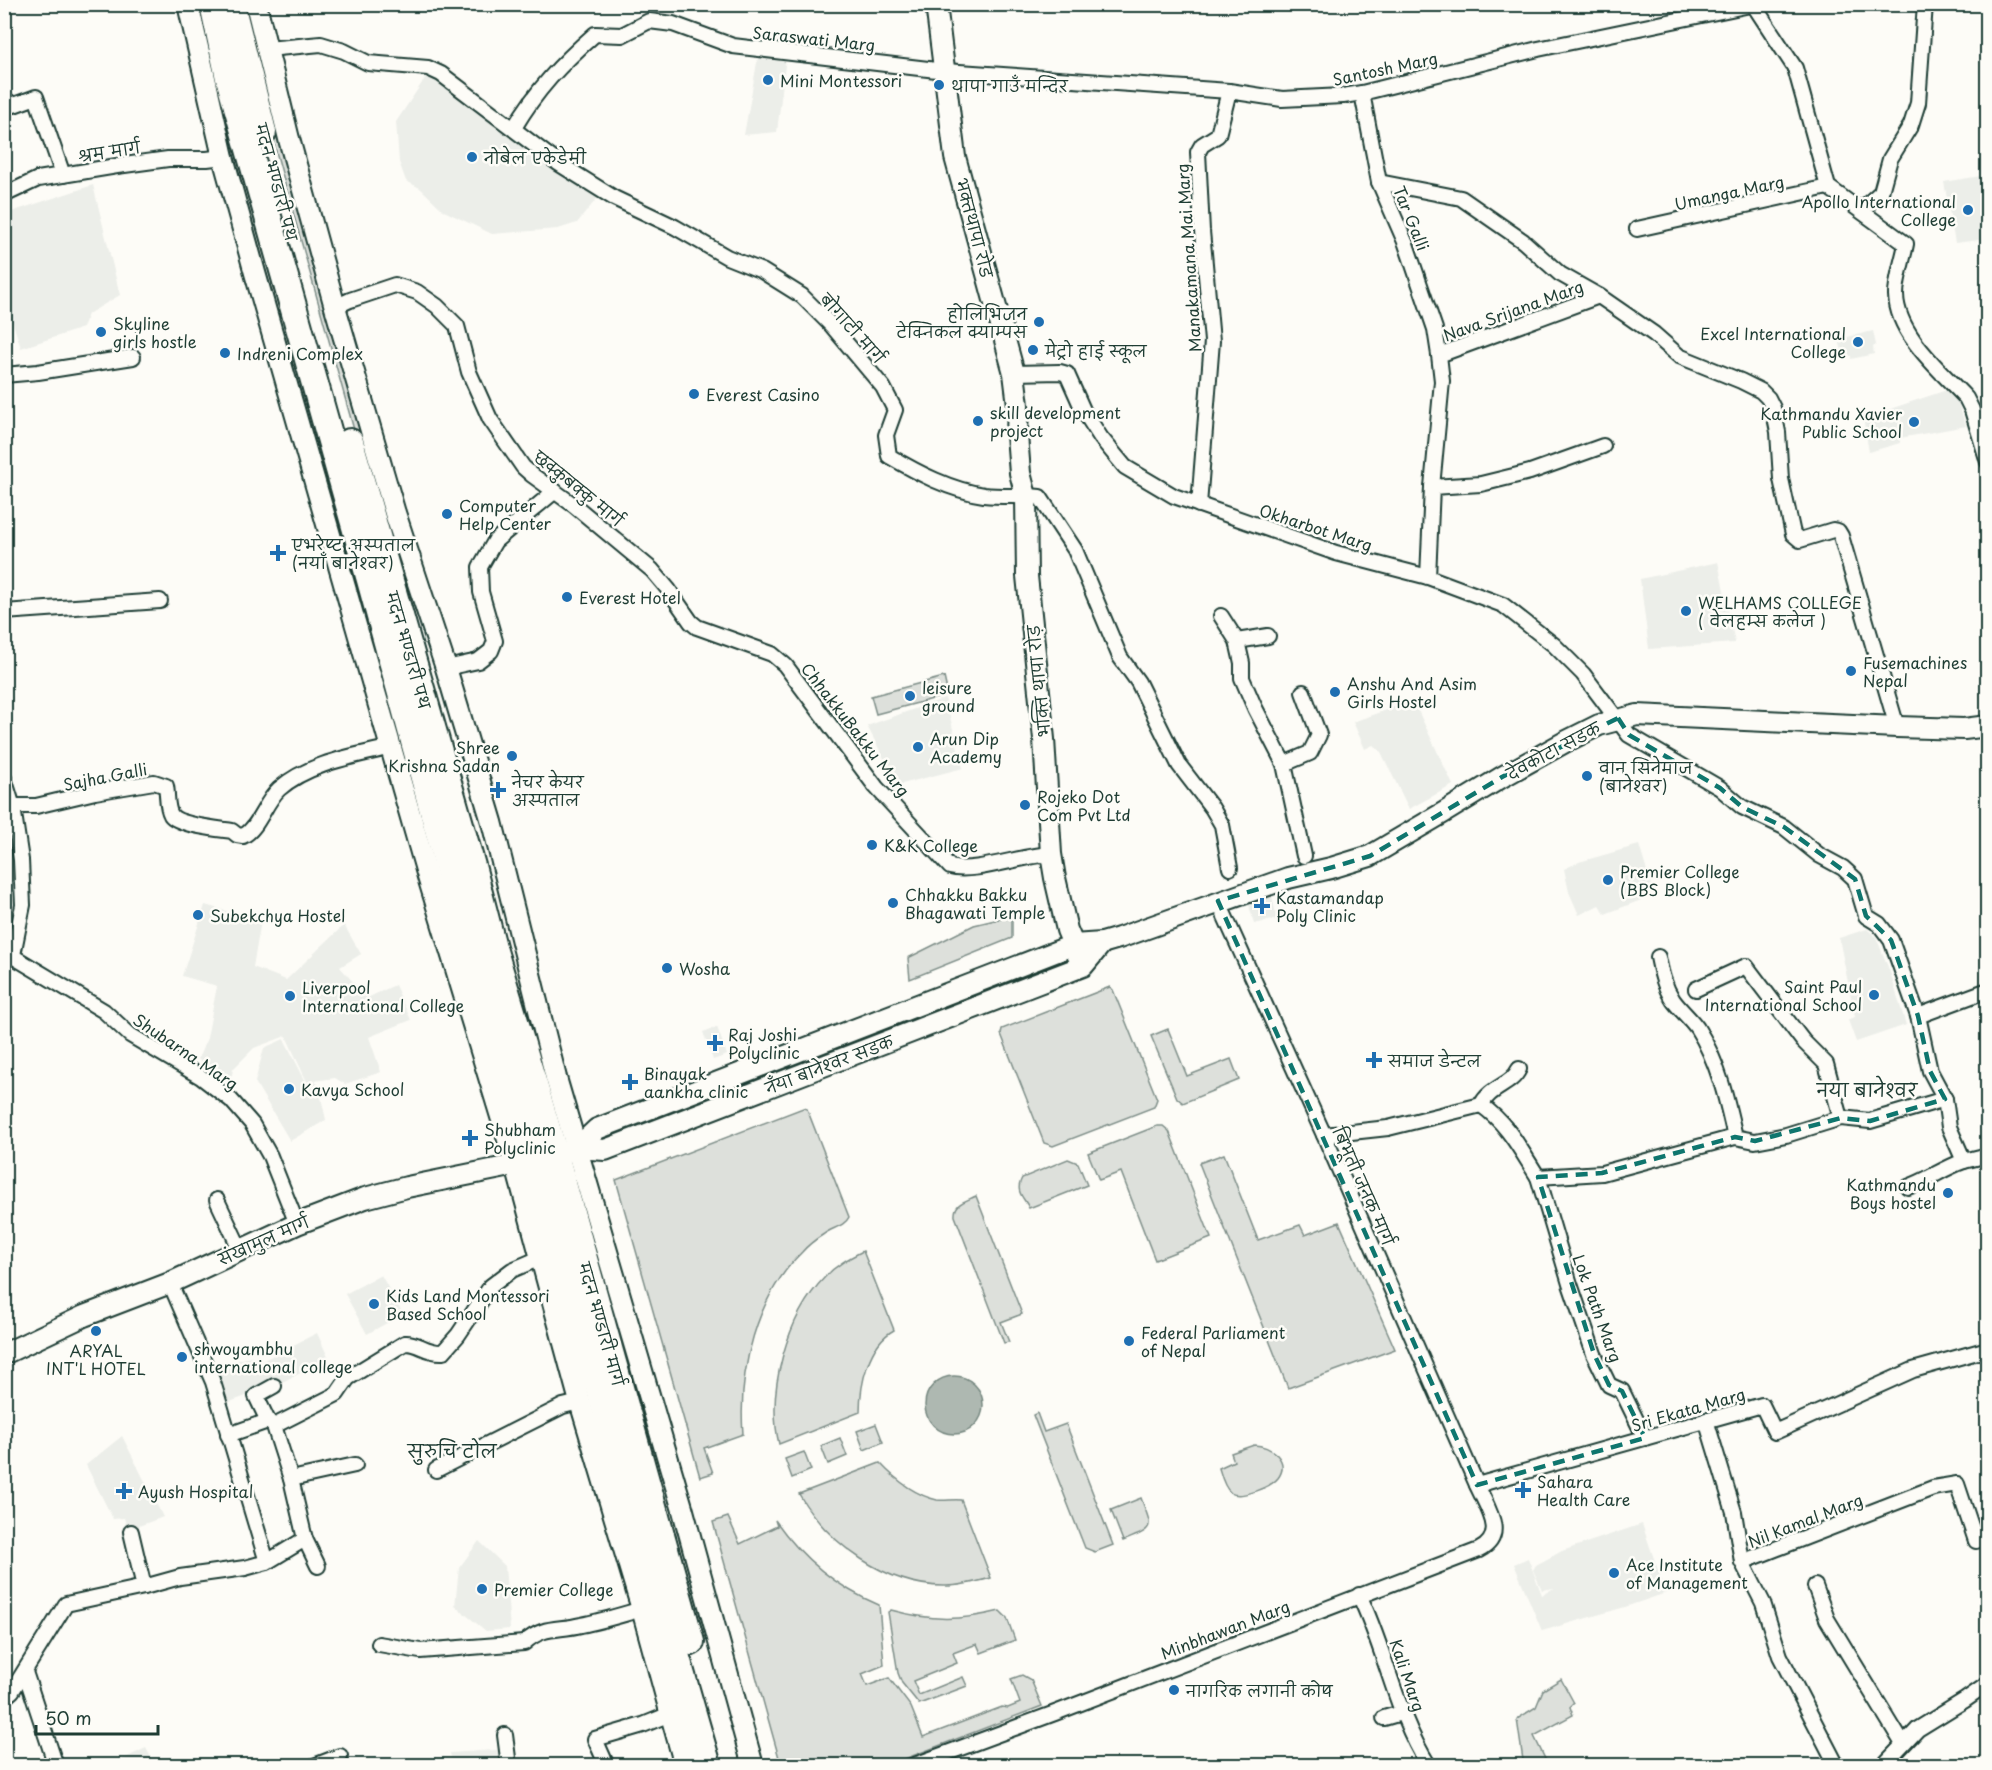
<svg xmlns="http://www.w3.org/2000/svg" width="1992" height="1770" font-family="'Playpen Sans','Playpen Sans Deva',sans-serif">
<rect width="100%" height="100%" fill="#fdfcf7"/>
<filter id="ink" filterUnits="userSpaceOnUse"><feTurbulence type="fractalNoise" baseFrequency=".0167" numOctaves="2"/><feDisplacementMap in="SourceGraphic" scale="12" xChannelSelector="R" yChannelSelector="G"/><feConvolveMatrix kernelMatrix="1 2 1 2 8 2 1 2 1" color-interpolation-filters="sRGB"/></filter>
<g filter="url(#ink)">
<!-- built -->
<g fill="#eceee9">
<polygon points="772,55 786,57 777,132 744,135 758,57"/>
<polygon points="428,74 435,77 599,196 577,223 558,229 492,234 444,211 420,188 406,181 399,162 396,122"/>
<polygon points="1987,175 1987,239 1955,243 1944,182"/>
<polygon points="93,185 120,295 88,314 83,328 21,348 7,305 5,305 5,214"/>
<polygon points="1873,331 1876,345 1873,347 1874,354 1851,359 1851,356 1842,352 1839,339"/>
<polygon points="1953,388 1966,426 1900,438 1900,443 1869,452 1863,418"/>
<polygon points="1718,562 1735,643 1649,649 1640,579"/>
<polygon points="945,698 963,768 898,785 867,726"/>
<polygon points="1413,700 1453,785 1409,809 1381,752 1373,745 1365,749 1353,722"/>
<polygon points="1639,845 1654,895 1605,914 1599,905 1579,915 1569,892 1564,869 1579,862"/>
<polygon points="1270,887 1277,919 1254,924 1246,893"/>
<polygon points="205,905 261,921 253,967 286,980 344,925 361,954 340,967 367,998 395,985 411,1020 369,1037 381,1072 345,1084 335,1078 307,1082 286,1036 254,1048 233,1069 232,1075 223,1079 198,1059 207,1038 217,986 182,976"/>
<polygon points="1867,929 1876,937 1890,972 1906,1025 1856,1042 1848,1020 1855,1017 1839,938"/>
<polygon points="717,1027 727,1055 713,1060 703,1032"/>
<polygon points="284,1039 307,1084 315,1082 318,1084 326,1120 290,1141 255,1082 264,1048"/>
<polygon points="381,1275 403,1314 367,1334 345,1294"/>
<polygon points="317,1333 329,1359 276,1385 219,1406 208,1367 251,1357 258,1363"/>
<polygon points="122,1436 163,1517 128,1530 124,1518 113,1519 86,1465"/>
<polygon points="1642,1524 1666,1593 1625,1607 1542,1631 1514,1564 1528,1558 1542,1595 1554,1588 1542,1590 1533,1570 1536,1565 1562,1551"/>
<polygon points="479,1541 505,1566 510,1629 486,1631 455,1606 459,1568"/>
<polygon points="146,1748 155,1765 111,1765"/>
<polygon points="509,1749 510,1765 453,1765 450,1753"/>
</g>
<!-- green -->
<g fill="#dde0db" stroke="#7e8e88" stroke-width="1.5">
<polygon points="198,5 204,5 343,521 337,523 236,165"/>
<polygon points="239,5 245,5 282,153 382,510 377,512 277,155"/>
<polygon points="346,532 408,753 402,754 341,534"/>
<polygon points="944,677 948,695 876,714 871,696"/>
<polygon points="1012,916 1012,938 910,979 908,958 974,925"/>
<polygon points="1110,987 1113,990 1157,1099 1154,1107 1053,1146 1044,1143 1001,1034 1002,1029"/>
<polygon points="1168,1029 1187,1076 1231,1059 1239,1080 1183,1103 1177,1098 1151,1036"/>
<path d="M803,1108l4,1 42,108c-4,9 -17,11 -25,17 -8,5 -16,11 -22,18 -46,45 -64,119 -59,182l-39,14 9,25 -13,4 -84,-297z"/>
<polygon points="1157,1126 1163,1126 1169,1131 1211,1238 1155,1260 1121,1172 1099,1180 1088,1153"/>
<polygon points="1224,1154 1258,1240 1300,1225 1305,1235 1339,1222 1395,1349 1288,1388 1199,1163"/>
<path d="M1068,1159l10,4 9,22 -58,23c-4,-10 -15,-15 -7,-30z"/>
<path d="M976,1196l46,118 -21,8 8,20 -5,1 -49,-127c-1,-13 11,-15 21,-20z"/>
<path d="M863,1251l31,79c-26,14 -34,55 -34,82l-81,32c-13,-53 8,-128 46,-167 11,-12 24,-19 38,-26z"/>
<polygon points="1037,1413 1044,1432 1066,1424 1113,1545 1095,1552 1085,1548 1033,1415"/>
<polygon points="876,1424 883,1442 864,1450 857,1431"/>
<polygon points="840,1438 847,1456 828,1464 821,1446"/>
<path d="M1254,1445c16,0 37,15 24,33 -7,9 -38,21 -47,15 -7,-5 -10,-18 -12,-25l15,-7 -3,-8z"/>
<polygon points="804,1452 811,1470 792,1478 785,1459"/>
<path d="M880,1463c15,16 35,32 57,37 8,1 16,-1 24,0l30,78c-15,4 -30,8 -45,8 -59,1 -119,-43 -147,-92z"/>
<path d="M1141,1498c12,32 14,30 -18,43l-12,-31z"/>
<path d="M728,1517l12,27 37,-18 -2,-6c26,37 61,67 104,85l5,60 -22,9 5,12 22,-8 22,29 12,30 79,-30 6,1 12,-5 -9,-24 11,-4 9,5 11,26 -153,59h-108l-68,-243z"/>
<path d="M891,1610c40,11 69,11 109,1l7,7 8,22 -34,13 -4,-9 -24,9 4,10 -44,18 6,14 44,-18 4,9 -48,18 -17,-21 -4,-10 -10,-61z"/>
<polygon points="1561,1679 1574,1703 1570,1707 1573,1715 1534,1736 1548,1765 1529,1765 1523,1760 1517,1719 1536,1707 1543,1690"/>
</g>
<!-- water -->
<circle fill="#aeb8b1" stroke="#75877f" stroke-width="1.5" cx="954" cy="1405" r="29"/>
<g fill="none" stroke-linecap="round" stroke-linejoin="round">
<!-- street casing -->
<g stroke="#1f3d34" stroke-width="18">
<g id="street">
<path d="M1753,4l42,64 33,119 78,57c-3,16 -10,35 -10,51 1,40 45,76 70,103l6,12 16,52"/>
<path d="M267,49l54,-5 23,7 24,12 60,5 13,6 117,89 56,35 61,29 52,30 35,14 40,25 30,30 51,61 12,23 -9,25 3,21c29,17 61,34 95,39 18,2 37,0 56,2l35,53 45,107 18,25 41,83 33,43 10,17 8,43"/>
<polyline points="1362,93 1379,182 1406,244 1435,329 1439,355"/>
<polyline points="4,99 14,105 36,97 63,175"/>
<path d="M514,128c23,-39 47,-64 81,-94l27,1 27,-14 24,3 60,22 212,25 284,20 53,8 61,-3 19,-3 176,-44 217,-45"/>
<polyline points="1379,182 1461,198 1523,241 1560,274 1599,296"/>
<polyline points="4,195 38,179 117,166 168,159 207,159 223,157"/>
<polyline points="1861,210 1881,192 1890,159 1911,125 1918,103 1925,4"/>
<polyline points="1637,229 1828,187"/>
<path d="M335,307l15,-7 45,-15 22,7 20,14 20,20 12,46 21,47 33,48 9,8 43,31 77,64 16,19 23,33 6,5 75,27 13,11 91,122 74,80c23,7 73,-12 101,-13"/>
<polyline points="1014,373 1060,372 1067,374 1083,410 1101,438 1125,467 1174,496 1336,553 1428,577 1503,605 1554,645 1583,674 1629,735 1720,788 1742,807 1784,827 1819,855 1843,868 1855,879 1866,916 1879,924 1891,940 1918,1016 1930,1071 1945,1099 1949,1127 1964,1161 1988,1155"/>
<polyline points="4,375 38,372 133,357"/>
<polyline points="1432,487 1481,484 1530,472 1603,446"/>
<polyline points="1199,505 1212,341 1202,231 1198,152 1202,145 1218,135 1229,91"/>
<polyline points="1428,577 1432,487 1442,381 1439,355 1599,296 1654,334 1679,356 1741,381 1761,391 1768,398 1773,408 1778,432 1781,479 1793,534 1800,540 1833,530 1838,531 1841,536 1897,727"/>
<polyline points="4,612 160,601"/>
<polyline points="1221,616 1237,641 1242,663 1242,678 1255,708 1284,764 1304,856"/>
<polyline points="1237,641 1268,636"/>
<polyline points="446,668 478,661 491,651 495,641 481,592 480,567 495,541 555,491"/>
<polyline points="1284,764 1310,753 1319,735 1303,692"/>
<polyline points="4,778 13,807 21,860 23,905 13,955"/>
<path d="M4,806h32l59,-14 59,-10 12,4c2,10 0,20 5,29 7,10 48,14 61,16l5,4 6,1c15,-7 22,-34 36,-47 29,-26 76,-33 113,-42"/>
<polyline points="4,951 104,1011 130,1035 201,1077 231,1100 252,1124 270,1156 297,1224"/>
<path d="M1658,957c3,15 6,29 15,43 7,10 17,18 24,28 21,33 30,73 38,109"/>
<polyline points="1696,989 1746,966 1803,1041 1826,1064 1841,1118"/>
<polyline points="1918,1016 1988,990"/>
<path d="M1481,1105c10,-19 30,-19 38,-36"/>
<path d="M1324,1135l64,-7 93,-23c27,19 39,44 57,72l64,-4 133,-36 20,4 31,-6 55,-17 29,3 75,-22"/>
<polyline points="1538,1177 1570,1284 1594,1354 1609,1385 1622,1391 1645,1438"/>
<path d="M1908,1187c20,-7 36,-19 56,-26"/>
<polyline points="217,1200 240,1249"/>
<polyline points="170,1283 213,1382 267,1562"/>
<polyline points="1706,1420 1734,1512 1742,1562"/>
<polyline points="268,1421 256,1396 274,1386"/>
<path d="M274,1426l63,-32 11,-16 57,-35c14,-1 20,10 38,9l15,-17 33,-49 21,-16 28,-12"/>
<polyline points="436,1470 563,1406 580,1402"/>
<polyline points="291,1479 355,1465"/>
<polyline points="1477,1485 1762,1405 1775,1432 1913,1370 1988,1349"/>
<polyline points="131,1532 144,1587"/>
<polyline points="305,1539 318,1566"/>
<polyline points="1815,1586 1827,1619 1903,1744"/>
<path d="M1359,1595c27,55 36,118 70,171"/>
<path d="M379,1644l41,7 104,-8c20,-18 33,-12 57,-18 21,-4 40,-10 61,-16"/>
<polyline points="25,1672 56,1766"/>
<polyline points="4,1698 12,1691 66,1604 144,1587 180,1577 245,1568 267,1562 305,1539 291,1479 274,1426 268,1421 228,1435"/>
<polyline points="1384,1718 1401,1713"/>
<polyline points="505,1735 509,1766"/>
<polyline points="314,1766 340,1756"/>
<polyline points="607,1766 595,1739 643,1725 670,1714"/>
<path d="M912,1766l143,-53 424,-163c29,-15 8,-42 -2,-65l-153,-350 -106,-234"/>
<polyline points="1837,1766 1780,1656 1763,1603 1742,1562 1933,1488 1957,1484 1976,1541 1988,1537"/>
<polyline points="1883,1766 1918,1729 1965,1700 1988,1684"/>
</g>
</g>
<!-- secondary casing -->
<g stroke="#1f3d34" stroke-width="24">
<g id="secondary">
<polyline points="188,4 223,157 255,273 428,877 516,1166 580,1402 642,1609 685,1766"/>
<polyline points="256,4 289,139 335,307 395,513 446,668 492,822 556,1078 682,1507 753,1766"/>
<polyline points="936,4 955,157 1014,373 1018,405 1017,435 1020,473 1026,496 1027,576 1044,739 1051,854 1055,878 1067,930 1078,956"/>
<polyline points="577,1148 597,1129 1073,945 1102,943 1119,938 1288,878 1331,868 1370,856 1443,813 1502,777 1565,742 1599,725 1637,715 1897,727 1964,729 1988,726"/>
<polyline points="569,1150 577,1148 605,1150 1083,966 1102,943"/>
<polyline points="4,1354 84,1316 170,1283 297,1224 365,1198 407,1187 526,1163"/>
</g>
</g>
<!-- highway casing -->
<g stroke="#1f3d34" stroke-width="30">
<g id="highway">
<polyline points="213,4 229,78 370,580 471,950 534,1161 708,1766"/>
<polyline points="231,4 263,132"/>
<polyline points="350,442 472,866 494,951 555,1155 691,1642"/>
</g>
</g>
<!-- street -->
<use href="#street" stroke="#fdfcf7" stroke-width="14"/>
<!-- secondary -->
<use href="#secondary" stroke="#fdfcf7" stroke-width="20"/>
<!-- highway -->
<use href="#highway" stroke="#fdfcf7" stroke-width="26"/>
</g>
</g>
<!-- marked area -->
<path fill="none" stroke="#0f766e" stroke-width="4.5" stroke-dasharray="12 8" stroke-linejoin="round" d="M1618,718l11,17 91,53 22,19 42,20 71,52 11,37 25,24 27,76 12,55 15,28 -75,22 -29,-3 -86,23 -20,-4 -133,36 -64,4 56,177 15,31 13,6 23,47 -168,47 -259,-584 152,-45 132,-79z"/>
<!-- markers -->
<g fill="#1f6fb2" stroke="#fdfcf7" stroke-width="2">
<circle cx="768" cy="80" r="6"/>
<circle cx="939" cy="85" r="6"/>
<circle cx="472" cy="157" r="6"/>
<circle cx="1968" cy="210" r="6"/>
<circle cx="1039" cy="322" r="6"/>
<circle cx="101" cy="332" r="6"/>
<circle cx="1858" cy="342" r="6"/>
<circle cx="1033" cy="350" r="6"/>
<circle cx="225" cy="353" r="6"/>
<circle cx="694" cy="394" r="6"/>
<circle cx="978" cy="421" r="6"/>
<circle cx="1914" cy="422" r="6"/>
<circle cx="447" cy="514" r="6"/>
<path d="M275 544h6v6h6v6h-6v6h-6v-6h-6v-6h6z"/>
<circle cx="567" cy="597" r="6"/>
<circle cx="1686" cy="611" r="6"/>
<circle cx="1851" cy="671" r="6"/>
<circle cx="1335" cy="692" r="6"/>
<circle cx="910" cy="696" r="6"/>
<circle cx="918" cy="747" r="6"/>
<circle cx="512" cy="756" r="6"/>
<circle cx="1587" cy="776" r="6"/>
<path d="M495 781h6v6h6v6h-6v6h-6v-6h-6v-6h6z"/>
<circle cx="1025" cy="805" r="6"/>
<circle cx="872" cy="845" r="6"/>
<circle cx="1608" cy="880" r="6"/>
<circle cx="893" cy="903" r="6"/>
<path d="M1259 897h6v6h6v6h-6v6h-6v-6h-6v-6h6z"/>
<circle cx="198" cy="915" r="6"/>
<circle cx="667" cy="968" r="6"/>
<circle cx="1874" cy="995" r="6"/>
<circle cx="290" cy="996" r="6"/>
<path d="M712 1034h6v6h6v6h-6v6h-6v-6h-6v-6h6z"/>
<path d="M1371 1051h6v6h6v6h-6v6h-6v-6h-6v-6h6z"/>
<path d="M627 1073h6v6h6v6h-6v6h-6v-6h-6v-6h6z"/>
<circle cx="289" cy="1089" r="6"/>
<path d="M467 1129h6v6h6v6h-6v6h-6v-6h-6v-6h6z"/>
<circle cx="1948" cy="1193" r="6"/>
<circle cx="374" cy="1304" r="6"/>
<circle cx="96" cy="1331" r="6"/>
<circle cx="1129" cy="1341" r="6"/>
<circle cx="182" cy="1357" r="6"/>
<path d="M1520 1481h6v6h6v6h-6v6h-6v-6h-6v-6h6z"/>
<path d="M121 1482h6v6h6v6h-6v6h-6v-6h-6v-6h6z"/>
<circle cx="1614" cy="1573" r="6"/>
<circle cx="482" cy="1589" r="6"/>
<circle cx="1174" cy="1690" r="6"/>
</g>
<g text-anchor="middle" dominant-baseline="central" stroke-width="5" stroke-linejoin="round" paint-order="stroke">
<!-- street labels -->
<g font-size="16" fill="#1f3d34" stroke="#fdfcf7">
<text transform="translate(814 38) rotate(6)">Saraswati Marg</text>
<text transform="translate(1385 68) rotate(-12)">Santosh Marg</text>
<text transform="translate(109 151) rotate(-9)">श्रम मार्ग</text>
<text transform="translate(277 182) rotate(75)">मदन भण्डारी पथ</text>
<text transform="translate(1729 192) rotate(-12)">Umanga Marg</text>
<text transform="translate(1412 218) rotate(68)">Tar Galli</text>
<text transform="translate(975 228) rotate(75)">भक्तथापा रोड</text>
<text transform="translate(1188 258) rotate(-94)">Manakamana Mai Marg</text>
<text transform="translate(1513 310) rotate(-20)">Nava Srijana Marg</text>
<text transform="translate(853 328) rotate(48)">बोगाटी मार्ग</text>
<text transform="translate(579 488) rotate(39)">छक्कुबक्कु मार्ग</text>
<text transform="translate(1316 527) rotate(18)">Okharbot Marg</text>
<text transform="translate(409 650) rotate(74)">मदन भण्डारी पथ</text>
<text transform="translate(1038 681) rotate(-96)">भक्ति थापा रोड़</text>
<text transform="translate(856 729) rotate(52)">ChhakkuBakku Marg</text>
<text transform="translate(1553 750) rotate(-28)">देवकोटा सडक</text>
<text transform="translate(105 776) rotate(-11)">Sajha Galli</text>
<text transform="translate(186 1051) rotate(34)">Shubarna Marg</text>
<text transform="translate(829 1064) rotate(-21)">नँया बानेश्वर सडक</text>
<text transform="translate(1364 1186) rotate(66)">बिभूती जनक मार्ग</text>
<text transform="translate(263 1240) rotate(-24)">संखामुल मार्ग</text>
<text transform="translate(1598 1308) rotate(70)">Lok Path Marg</text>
<text transform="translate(602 1324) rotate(74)">मदन भण्डारी मार्ग</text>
<text transform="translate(1688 1409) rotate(-16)">Sri Ekata Marg</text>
<text transform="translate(1805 1520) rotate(-21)">Nil Kamal Marg</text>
<text transform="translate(1225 1629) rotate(-21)">Minbhawan Marg</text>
<text transform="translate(1408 1675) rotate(71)">Kali Marg</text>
</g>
<!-- poi labels -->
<g font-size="16" fill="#1f3d34" stroke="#fdfcf7" text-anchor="start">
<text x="780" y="80">Mini Montessori</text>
<text x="951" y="85">थापा गाउँ मन्दिर</text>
<text x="484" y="157">नोबेल एकेडेमी</text>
<text x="1956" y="201" text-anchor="end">Apollo International<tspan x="1956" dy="18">College</tspan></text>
<text x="1027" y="313" text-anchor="end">होलिभिजन<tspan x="1027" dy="18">टेक्निकल क्याम्पस</tspan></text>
<text x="113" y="323">Skyline<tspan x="113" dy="18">girls hostle</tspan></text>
<text x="1846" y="333" text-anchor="end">Excel International<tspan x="1846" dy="18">College</tspan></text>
<text x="1045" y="350">मेट्रो हाई स्कूल</text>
<text x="237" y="353">Indreni Complex</text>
<text x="706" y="394">Everest Casino</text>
<text x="990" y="412">skill development<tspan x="990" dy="18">project</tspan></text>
<text x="1902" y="413" text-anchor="end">Kathmandu Xavier<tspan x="1902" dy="18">Public School</tspan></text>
<text x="459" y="505">Computer<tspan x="459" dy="18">Help Center</tspan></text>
<text x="292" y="544">एभरेष्ट अस्पताल<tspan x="292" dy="18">(नयाँ बानेश्वर)</tspan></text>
<text x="579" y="597">Everest Hotel</text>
<text x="1698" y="602">WELHAMS COLLEGE<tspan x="1698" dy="18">( वेलहम्स कलेज )</tspan></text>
<text x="1863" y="662">Fusemachines<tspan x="1863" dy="18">Nepal</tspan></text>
<text x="1347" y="683">Anshu And Asim<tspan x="1347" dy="18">Girls Hostel</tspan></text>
<text x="922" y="687">leisure<tspan x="922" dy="18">ground</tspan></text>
<text x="930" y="738">Arun Dip<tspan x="930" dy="18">Academy</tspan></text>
<text x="500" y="747" text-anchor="end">Shree<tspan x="500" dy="18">Krishna Sadan</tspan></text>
<text x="1599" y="767">वान सिनेमाज<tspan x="1599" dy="18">(बानेश्वर)</tspan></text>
<text x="512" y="781">नेचर केयर<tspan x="512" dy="18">अस्पताल</tspan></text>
<text x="1037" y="796">Rojeko Dot<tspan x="1037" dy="18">Com Pvt Ltd</tspan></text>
<text x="884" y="845">K&amp;K College</text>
<text x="1620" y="871">Premier College<tspan x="1620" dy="18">(BBS Block)</tspan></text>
<text x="905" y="894">Chhakku Bakku<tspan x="905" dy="18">Bhagawati Temple</tspan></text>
<text x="1276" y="897">Kastamandap<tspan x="1276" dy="18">Poly Clinic</tspan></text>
<text x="210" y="915">Subekchya Hostel</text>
<text x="679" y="968">Wosha</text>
<text x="1862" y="986" text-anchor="end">Saint Paul<tspan x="1862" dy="18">International School</tspan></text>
<text x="302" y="987">Liverpool<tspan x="302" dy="18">International College</tspan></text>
<text x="728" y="1034">Raj Joshi<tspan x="728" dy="18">Polyclinic</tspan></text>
<text x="1388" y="1060">समाज डेन्टल</text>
<text x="644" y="1073">Binayak<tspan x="644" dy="18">aankha clinic</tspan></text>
<text x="301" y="1089">Kavya School</text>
<text x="484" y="1129">Shubham<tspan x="484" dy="18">Polyclinic</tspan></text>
<text x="1936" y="1184" text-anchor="end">Kathmandu<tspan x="1936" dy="18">Boys hostel</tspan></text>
<text x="386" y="1295">Kids Land Montessori<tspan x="386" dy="18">Based School</tspan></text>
<text x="1141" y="1332">Federal Parliament<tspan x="1141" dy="18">of Nepal</tspan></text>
<text x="194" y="1348">shwoyambhu<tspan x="194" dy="18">international college</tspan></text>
<text x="96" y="1350" text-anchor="middle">ARYAL<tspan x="96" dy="18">INT'L HOTEL</tspan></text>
<text x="1537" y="1481">Sahara<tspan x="1537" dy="18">Health Care</tspan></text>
<text x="138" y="1491">Ayush Hospital</text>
<text x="1626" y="1564">Ace Institute<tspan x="1626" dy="18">of Management</tspan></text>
<text x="494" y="1589">Premier College</text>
<text x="1186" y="1690">नागरिक लगानी कोष</text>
</g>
<!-- neighbourhood labels -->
<g font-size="18" fill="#1f3d34" stroke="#fdfcf7">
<text x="1867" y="1089">नया बानेश्वर</text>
<text x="452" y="1450">सुरुचि टोल</text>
</g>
</g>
<!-- margin -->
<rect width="1992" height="1770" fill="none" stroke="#fdfcf7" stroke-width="24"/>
<rect x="12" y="12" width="1968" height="1746" fill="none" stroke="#1f3d34" stroke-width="2" filter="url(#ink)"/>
<!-- scale -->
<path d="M36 1725v9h122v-9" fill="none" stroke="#1f3d34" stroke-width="3"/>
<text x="45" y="1725" font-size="18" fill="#1f3d34" stroke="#fdfcf7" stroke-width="4.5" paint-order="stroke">50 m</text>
</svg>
